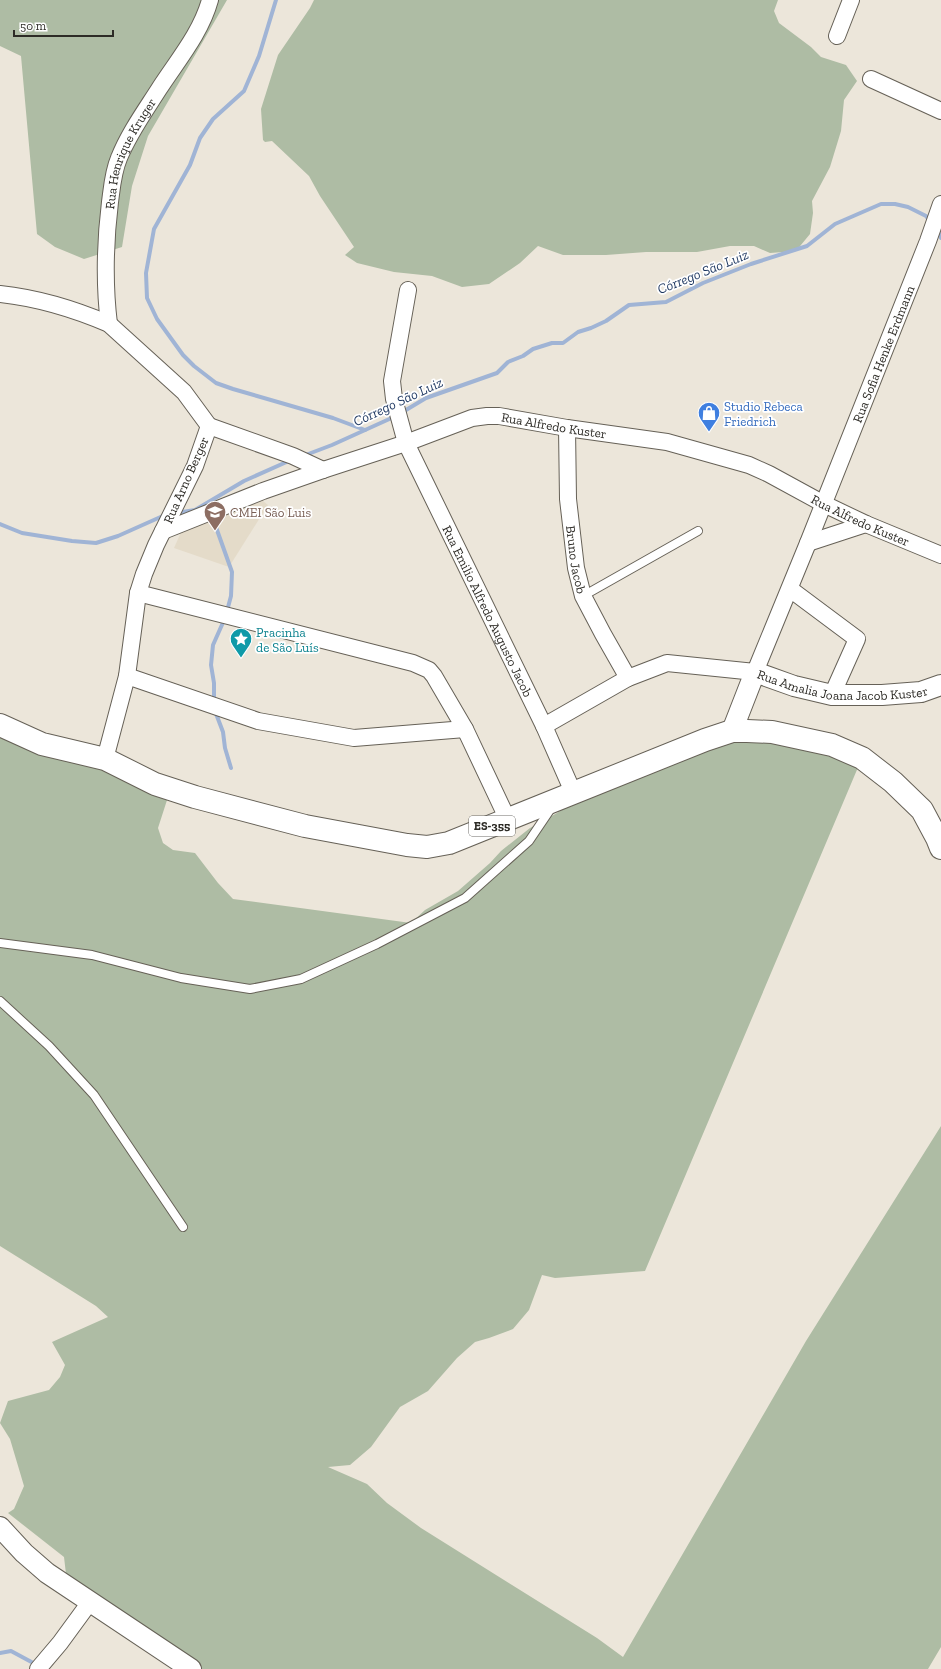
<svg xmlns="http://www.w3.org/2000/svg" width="941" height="1669" font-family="'Zilla Slab',serif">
<rect width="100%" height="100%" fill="#ece6da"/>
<!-- built -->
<polygon fill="#e4dbc9" points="253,493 268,505 229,567 174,548 182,530"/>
<!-- green -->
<g fill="#aebca4">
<polygon points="0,0 227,0 148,136 132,186 122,247 84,259 55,247 37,234 21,56 0,46"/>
<polygon points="314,0 778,0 774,11 779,23 811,47 821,57 846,65 857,81 844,100 841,131 830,167 812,201 813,213 810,234 796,251 770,253 754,246 730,246 697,252 646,252 606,255 563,255 538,246 520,263 489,284 462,287 432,276 394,272 357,263 345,255 354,247 320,196 309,176 272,141 265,142 263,140 261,109 278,55 310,8"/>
<polygon points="0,732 73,750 168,797 158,828 163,843 173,850 195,853 218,883 233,899 411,923 425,910 458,891 490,863 501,851 530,828 557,813 599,784 697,743 764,733 859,765 645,1271 555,1278 542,1275 529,1310 513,1329 489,1338 475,1342 457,1358 428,1391 400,1407 371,1447 350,1465 328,1467 367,1484 387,1503 421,1528 597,1638 623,1657 806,1341 941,1126 941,1647 928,1669 198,1669 66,1574 64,1557 8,1513 14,1509 24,1486 10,1439 0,1423 8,1401 49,1390 60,1377 65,1365 52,1342 108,1317 96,1306 0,1246"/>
</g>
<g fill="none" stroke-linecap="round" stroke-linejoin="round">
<!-- stream -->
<g stroke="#a0b4d5" stroke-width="4">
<polyline points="276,0 259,56 244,91 213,119 200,138 190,165 154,229 146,273 147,298 157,319 183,355 194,366 216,383 233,389 333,418 365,430"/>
<polyline points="937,229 941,238"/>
<polyline points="401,413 426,398 497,373 508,362 523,356 533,349 552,343 563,343 578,332 591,328 606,321 629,305 666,302 703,283 751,264 807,246 835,224 881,204 895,204 908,207 926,216 930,221"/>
<polyline points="303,456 332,445 396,416"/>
<polyline points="176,513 195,510 244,481 291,460"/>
<polyline points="212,516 232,572 231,596 227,611"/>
<polyline points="0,524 22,533 72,541 96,543 118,536 165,515"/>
<polyline points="214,702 214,683 211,665 213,645 225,618"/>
<polyline points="215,711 223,732 225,748 231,768"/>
<polyline points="0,1653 11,1651 37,1665"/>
</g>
<!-- service casing -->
<g stroke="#666157" stroke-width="10">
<g id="service">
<polyline points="583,596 698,531"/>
<polyline points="0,943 92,955 181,978 250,989 301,979 377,944 465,898 529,841 552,807"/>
<polyline points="0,1001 49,1046 94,1095 183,1227"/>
</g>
</g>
<!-- minor casing -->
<g stroke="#666157" stroke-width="18">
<g id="minor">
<polyline points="837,36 851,0"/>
<polyline points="871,79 941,111"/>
<path id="s1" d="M408,290l-16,91 2,18 12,44 138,283 29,66"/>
<path d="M0,294c37,4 74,15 109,30l75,68 25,34 -14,40 -39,79 -12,29 -6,19 -11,83 -22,83"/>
<path id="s2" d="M109,324c-5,-41 -4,-81 1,-122 2,-15 3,-30 9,-44 10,-25 26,-47 40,-69 18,-28 42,-56 51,-89"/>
<polyline points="209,426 293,456 323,470"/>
<path id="s3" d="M567,428l1,71 8,69 7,28 20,38 25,44"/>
<path id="s4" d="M163,531l100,-40 60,-21 83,-27 66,-25 15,-2h12l68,12 100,14 82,23 20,9 55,30 42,20 75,31"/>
<polyline points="808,543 866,524"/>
<polyline points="790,589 857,639 832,695"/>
<polyline points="138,593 413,663 429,670 434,676 465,729 508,820"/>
<polyline points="127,676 258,721 354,738 465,729"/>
<path id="s5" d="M544,726l84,-48 39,-15 88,9 53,-129 120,-302 13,-37"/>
<polyline points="38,1669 60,1643 90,1602"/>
</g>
</g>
<!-- tertiary casing -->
<g stroke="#666157" stroke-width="22">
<g id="tertiary">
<path id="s6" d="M732,731l23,-59 39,14 38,9h50l39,-3 20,-7"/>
<polyline points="0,1527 24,1553 47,1573 191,1669"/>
</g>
</g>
<!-- primary casing -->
<g stroke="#666157" stroke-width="24">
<polyline id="primary" points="0,725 42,744 105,759 155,784 195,797 305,826 407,845 427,847 449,843 705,740 732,731 747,731 772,732 832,745 862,758 893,782 922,810 937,838 941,848"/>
</g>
<!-- service -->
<use href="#service" stroke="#fff" stroke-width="8"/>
<!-- minor -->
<use href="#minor" stroke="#fff" stroke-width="16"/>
<!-- tertiary -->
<use href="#tertiary" stroke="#fff" stroke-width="20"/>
<!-- primary -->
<use href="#primary" stroke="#fff" stroke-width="22"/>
</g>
<!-- icons -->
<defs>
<g id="shop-pin" transform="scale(1.15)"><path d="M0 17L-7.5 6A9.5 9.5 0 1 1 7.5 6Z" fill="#3f7fe0" stroke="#fff"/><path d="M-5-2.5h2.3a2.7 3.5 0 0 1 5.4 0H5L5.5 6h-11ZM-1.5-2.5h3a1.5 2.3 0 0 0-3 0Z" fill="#fff"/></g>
<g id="school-pin" transform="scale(1.15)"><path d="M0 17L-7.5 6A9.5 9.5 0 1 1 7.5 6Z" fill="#8d6e63" stroke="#fff"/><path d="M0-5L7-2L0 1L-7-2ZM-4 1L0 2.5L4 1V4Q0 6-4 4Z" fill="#fff"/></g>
<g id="sight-pin" transform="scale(1.15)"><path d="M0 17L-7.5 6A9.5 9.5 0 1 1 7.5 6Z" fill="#0f9aa8" stroke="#fff"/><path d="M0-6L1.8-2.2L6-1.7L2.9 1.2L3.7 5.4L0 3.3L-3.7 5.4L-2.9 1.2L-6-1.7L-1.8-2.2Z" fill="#fff"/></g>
</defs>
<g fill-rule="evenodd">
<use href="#shop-pin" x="709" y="413"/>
<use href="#school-pin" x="215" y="512"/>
<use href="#sight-pin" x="241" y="639"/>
</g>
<g text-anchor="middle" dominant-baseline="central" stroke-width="3.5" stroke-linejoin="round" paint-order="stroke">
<!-- shield labels -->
<rect fill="#fff" stroke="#6c6b67" stroke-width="1" x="469" y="816" width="46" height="20" rx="3"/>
<g font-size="12" font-weight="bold" fill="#2d2b26">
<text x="492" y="826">ES-355</text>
</g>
<!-- street labels -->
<g font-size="13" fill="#2d2b26" stroke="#fff">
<text stroke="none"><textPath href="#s2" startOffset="175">Rua Henrique Kruger</textPath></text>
<text stroke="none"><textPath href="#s5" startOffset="570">Rua Sofia Henke Erdmann</textPath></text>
<text stroke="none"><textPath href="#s4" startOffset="412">Rua Alfredo Kuster</textPath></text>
<text transform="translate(186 480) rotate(-66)">Rua Arno Berger</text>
<text stroke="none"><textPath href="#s4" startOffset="736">Rua Alfredo Kuster</textPath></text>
<text stroke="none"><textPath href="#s3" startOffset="132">Bruno Jacob</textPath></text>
<text stroke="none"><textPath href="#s1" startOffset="343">Rua Emilio Alfredo Augusto Jacob</textPath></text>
<text stroke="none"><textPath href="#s6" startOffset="153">Rua Amalia Joana Jacob Kuster</textPath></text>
</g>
<!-- shop labels -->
<g font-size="13" fill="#366cbe" stroke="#fff" text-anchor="start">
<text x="724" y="406">Studio Rebeca<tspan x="724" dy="15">Friedrich</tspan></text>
</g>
<!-- education labels -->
<g font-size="13" fill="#785e54" stroke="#fff" text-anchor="start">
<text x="230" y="512">CMEI São Luis</text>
</g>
<!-- culture labels -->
<g font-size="13" fill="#0d838f" stroke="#fff" text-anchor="start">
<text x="256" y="632">Pracinha<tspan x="256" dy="15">de São Luís</tspan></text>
</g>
<!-- water labels -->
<g font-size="14" font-style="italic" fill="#1b355f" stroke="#fff">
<text transform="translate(703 272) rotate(-22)">Córrego São Luiz</text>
<text transform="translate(398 402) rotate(-25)">Córrego São Luiz</text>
</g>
</g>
<!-- scale -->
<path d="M14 30v6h99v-6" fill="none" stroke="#2d2b26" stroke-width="2"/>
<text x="20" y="30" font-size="12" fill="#2d2b26" stroke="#ffffff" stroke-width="3" paint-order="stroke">50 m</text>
</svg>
